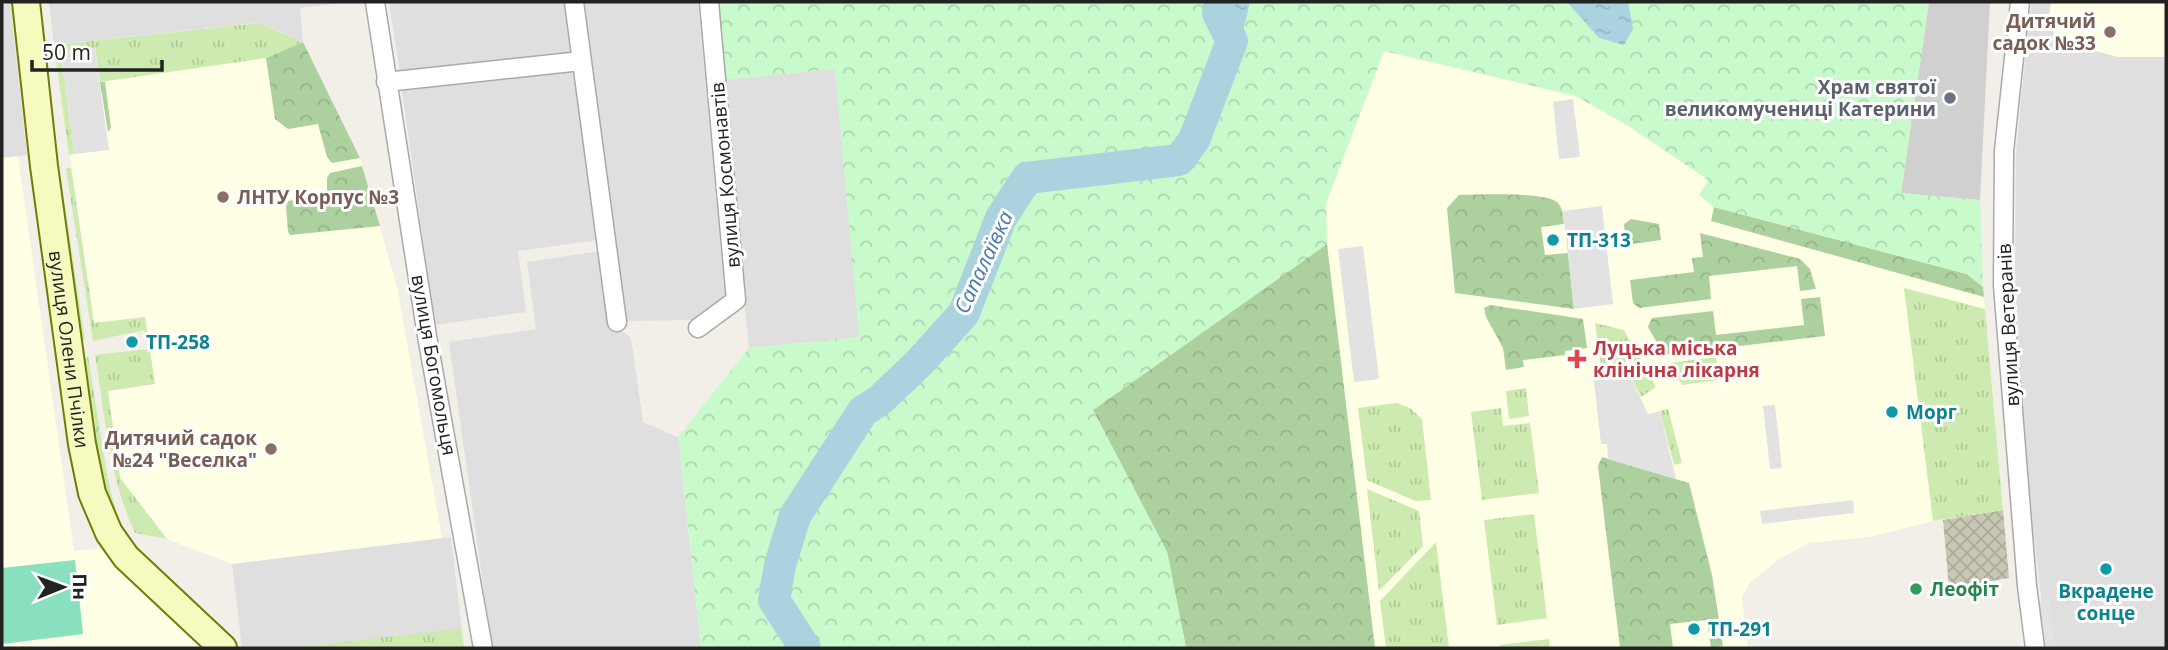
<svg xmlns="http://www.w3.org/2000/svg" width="2168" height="650" font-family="'Open Sans',sans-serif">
<defs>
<pattern id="construction-cross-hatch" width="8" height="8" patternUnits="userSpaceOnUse" patternTransform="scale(1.75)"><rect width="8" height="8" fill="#c7c7b4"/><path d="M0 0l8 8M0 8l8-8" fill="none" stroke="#abab9a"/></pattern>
<pattern id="grass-tufts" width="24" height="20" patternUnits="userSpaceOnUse" patternTransform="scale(1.75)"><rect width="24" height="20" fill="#cdebb0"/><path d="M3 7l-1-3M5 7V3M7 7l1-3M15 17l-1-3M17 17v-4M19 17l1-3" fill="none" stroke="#b0c997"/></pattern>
<pattern id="forest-crowns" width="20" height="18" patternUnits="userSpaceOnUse" patternTransform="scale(1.75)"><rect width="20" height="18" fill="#add19e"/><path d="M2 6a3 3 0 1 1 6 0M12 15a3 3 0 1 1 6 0" fill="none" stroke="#95b388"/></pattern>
<pattern id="park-crowns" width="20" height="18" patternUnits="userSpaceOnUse" patternTransform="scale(1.75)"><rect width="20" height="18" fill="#c8facc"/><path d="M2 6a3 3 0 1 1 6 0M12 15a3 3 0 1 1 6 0" fill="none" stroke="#acd6af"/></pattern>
<pattern id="water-ripples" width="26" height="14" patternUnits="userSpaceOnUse" patternTransform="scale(1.75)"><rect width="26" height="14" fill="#aad3df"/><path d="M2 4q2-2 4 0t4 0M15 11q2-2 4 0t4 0" fill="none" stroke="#92b5bf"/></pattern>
</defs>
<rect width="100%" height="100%" fill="#f2efe9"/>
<!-- residential -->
<g fill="#e0dfdf">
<polygon points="2,2 10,2 27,155 2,158"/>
<polygon points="49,2 348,2 300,8 303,42 259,23 54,45"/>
<polygon points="389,2 567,2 573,54 400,74"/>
<polygon points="583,2 698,2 725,295 692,320 626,321"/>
<polygon points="2032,2 2166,2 2166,648 2047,648 2027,476 2015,284 2016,152 2029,20"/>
<polygon points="575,67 599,240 518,251 526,312 435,325 402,91"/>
<polygon points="835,69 860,337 749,348 721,80"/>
<polygon points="601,251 611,323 631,338 643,422 678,437 701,648 492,648 449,342 536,329 527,262"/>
<polygon points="451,537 464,648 242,648 232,564"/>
</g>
<!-- education -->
<g fill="#ffffe5">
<polygon points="2051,2 2166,2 2166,57 2118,57 2060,42 2048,23"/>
<polygon points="259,23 303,42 360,158 397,287 442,538 232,564 167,539 120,478 108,390 155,384 145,318 94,323 54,45"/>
<polygon points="1384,51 1576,96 1627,125 1709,180 1967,274 1983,287 2003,510 1933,521 1869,537 1809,543 1779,559 1750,583 1742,597 1748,648 1186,648 1167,552 1093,410 1326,244 1326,203"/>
<polygon points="18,156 74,551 109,548 210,648 2,648 2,158"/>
</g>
<!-- religious -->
<polygon fill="#d0d0d0" points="1929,2 1990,2 1980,200 1901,193"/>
<!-- construction -->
<polygon fill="url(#construction-cross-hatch)" points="2003,510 2009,578 1949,588 1943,520"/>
<!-- grass -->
<g fill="url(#grass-tufts)">
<polygon points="259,23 303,42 266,58 100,82 95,48 61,52 74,154 69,155 54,45"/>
<path d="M71,168l23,155 51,-6 10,67 -47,7 12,87 47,61 -32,-6c-26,-56 -30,-117 -40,-178l53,-6 -4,-19 -51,11 -27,-172z"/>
<polygon points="60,172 85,340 77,335 54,182"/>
<polygon points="1904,288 1985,309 2003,510 1933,521"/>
<polygon points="1595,323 1624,330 1641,361 1601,364"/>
<polygon points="88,356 108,480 118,519 112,520 97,481 80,367"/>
<polygon points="1716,357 1719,380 1682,385 1669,363"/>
<polygon points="1645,367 1656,387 1641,397 1627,369"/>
<polygon points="1526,388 1529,416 1509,419 1506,391"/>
<polygon points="1397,403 1410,408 1422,419 1431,500 1415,501 1367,480 1358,408"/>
<polygon points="1501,408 1503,426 1530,423 1539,493 1482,500 1471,412"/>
<polygon points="1668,409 1682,463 1674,465 1660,411"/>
<polygon points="1367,489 1419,511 1423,546 1379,591"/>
<polygon points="1534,514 1547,618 1497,625 1484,520"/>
<polygon points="1436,542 1449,648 1386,648 1380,601"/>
<polygon points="461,628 464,648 294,648"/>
<polygon points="1549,639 1550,648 1500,648 1499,645"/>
</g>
<!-- forest -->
<g fill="url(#forest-crowns)">
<polygon points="303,42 360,158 332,163 327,157 318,124 288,129 275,119 266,58"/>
<polygon points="100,82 105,82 111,128 108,132"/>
<polygon points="362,166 380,226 290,235 288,232 286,207 288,201 327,195 327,178 330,173"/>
<path d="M1459,195c19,0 88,-4 99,8 5,6 5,13 6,21l-23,3 4,28 23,-2 6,56 -119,-16 -8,-85z"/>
<polygon points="1714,207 1967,274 1983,287 1984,297 1711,221"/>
<polygon points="1631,219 1659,224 1661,240 1626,245 1624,224"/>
<polygon points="1700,233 1800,259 1810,269 1816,289 1800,291 1797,266 1709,276 1711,299 1639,308 1633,303 1630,280 1694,272 1692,258 1703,257"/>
<polygon points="1327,244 1375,648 1186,648 1167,552 1093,410"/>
<polygon points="1820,297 1825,336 1664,355 1648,327 1652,318 1713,311 1716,335 1804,325 1801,299"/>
<polygon points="1490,305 1583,319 1587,348 1565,351 1565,355 1523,360 1524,367 1506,370 1503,348 1486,317 1484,308"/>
<polygon points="1602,457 1689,483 1712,575 1723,646 1711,648 1707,620 1670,624 1673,648 1620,648 1598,466"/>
</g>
<!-- park -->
<polygon fill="url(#park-crowns)" points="713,2 1929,2 1901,193 1980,200 1983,287 1967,274 1714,207 1699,195 1708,180 1627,125 1576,96 1384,51 1326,203 1327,244 1093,410 1167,552 1186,648 701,648 678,437 749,348 859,337 835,69 721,80"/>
<!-- pitch -->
<polygon fill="#88e0be" points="75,560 83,634 2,644 2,568"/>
<!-- parking -->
<g fill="#e2e2e2">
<polygon points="95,48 109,150 74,154 61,52"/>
<polygon points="1573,99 1580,157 1559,159 1553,102"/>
<polygon points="1602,206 1613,304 1574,309 1563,211"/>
<polygon points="1363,246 1379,379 1354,382 1338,249"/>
<polygon points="1627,369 1648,414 1660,411 1676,479 1608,459 1607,444 1601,444 1593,373"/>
<polygon points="1775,405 1782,468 1770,469 1763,406"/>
<polygon points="1853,500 1854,513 1762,524 1760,511"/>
<polygon points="2050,600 2055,648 2043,648 2037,602"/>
</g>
<!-- water -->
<g fill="url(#water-ripples)">
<path d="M1206,2h44l-9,38c-22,3 -34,-19 -35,-38z"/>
<polygon points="1567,2 1628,2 1633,29 1624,45 1599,38"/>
</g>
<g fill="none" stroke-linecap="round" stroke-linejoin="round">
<!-- river -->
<polyline stroke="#aad3df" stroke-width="32" points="805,648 774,600 780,565 795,516 863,411 879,401 920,362 964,313 1001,218 1027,178 1179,160 1194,140 1232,41 1218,13 1220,2"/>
<!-- street casing -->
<g stroke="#a9a9a9" stroke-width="21">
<g id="street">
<polyline points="375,2 427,336 483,648"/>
<polyline points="574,2 617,322"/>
<polyline points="2020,2 2004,151 2003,285 2027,586 2035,648"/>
<polyline points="386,82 581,61"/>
<polyline points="698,328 736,300 709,2"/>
</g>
</g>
<!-- secondary casing -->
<g stroke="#707d05" stroke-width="30">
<g id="secondary">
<path id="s1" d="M26,2l18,164 38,278 10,49 17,40 17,24 97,91"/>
</g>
</g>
<!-- street -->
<use href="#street" stroke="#fff" stroke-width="18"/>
<!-- secondary -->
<use href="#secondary" stroke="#f7fabf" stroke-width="26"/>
</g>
<!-- markers -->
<g fill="#8d6e63" stroke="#fff" stroke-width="2.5">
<circle cx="2110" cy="32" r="7"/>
<circle cx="223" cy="197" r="7"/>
<circle cx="271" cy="449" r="7"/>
</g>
<circle fill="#6b7280" stroke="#fff" stroke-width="2.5" cx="1950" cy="98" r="7"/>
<g fill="#0f9aa8" stroke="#fff" stroke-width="2.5">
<circle cx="1553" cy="240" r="7"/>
<circle cx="132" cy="342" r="7"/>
<circle cx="1892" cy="412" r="7"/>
<circle cx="2106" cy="569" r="7"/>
<circle cx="1694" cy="629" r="7"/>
</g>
<path fill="#e0444e" stroke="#fff" stroke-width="2.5" d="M1573.5 348.5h7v7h7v7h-7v7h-7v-7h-7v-7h7z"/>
<circle fill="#2e9e5b" stroke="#fff" stroke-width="2.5" cx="1916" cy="589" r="7"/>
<g text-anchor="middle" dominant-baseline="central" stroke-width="6" stroke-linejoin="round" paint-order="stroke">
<!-- education labels -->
<g font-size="19" font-weight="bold" fill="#785e54" stroke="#fff" text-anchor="end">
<text x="2096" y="21">Дитячий<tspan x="2096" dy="22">садок №33</tspan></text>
<text x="237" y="197" text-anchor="start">ЛНТУ Корпус №3</text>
<text x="257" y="438">Дитячий садок<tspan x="257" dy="22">№24 "Веселка"</tspan></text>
</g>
<!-- worship labels -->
<g font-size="19" font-weight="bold" fill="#5b616d" stroke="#fff" text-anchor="end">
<text x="1936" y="87">Храм святої<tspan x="1936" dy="22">великомучениці Катерини</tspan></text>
</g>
<!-- street labels -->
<g font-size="19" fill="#222" stroke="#fff">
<text transform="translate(725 175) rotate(-95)">вулиця Космонавтів</text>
<text transform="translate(2008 325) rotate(-93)">вулиця Ветеранів</text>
<text stroke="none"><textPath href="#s1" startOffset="350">вулиця Олени Пчілки</textPath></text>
<text transform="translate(434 365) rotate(80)">вулиця Богомольця</text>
</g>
<!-- culture labels -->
<g font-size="19" font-weight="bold" fill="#0d838f" stroke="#fff" text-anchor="start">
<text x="1567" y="240">ТП-313</text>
<text x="146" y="342">ТП-258</text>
<text x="1906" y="412">Морг</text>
<text x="2106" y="591" text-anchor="middle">Вкрадене<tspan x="2106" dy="22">сонце</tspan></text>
<text x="1708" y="629">ТП-291</text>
</g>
<!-- health labels -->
<g font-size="19" font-weight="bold" fill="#be3a42" stroke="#fff" text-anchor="start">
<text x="1593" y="348">Луцька міська<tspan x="1593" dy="22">клінічна лікарня</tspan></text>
</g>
<!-- leisure labels -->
<g font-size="19" font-weight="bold" fill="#27864d" stroke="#fff" text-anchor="start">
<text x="1930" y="589">Леофіт</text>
</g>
<!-- water labels -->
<g font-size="21" font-style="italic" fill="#4a7aab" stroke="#fff">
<text transform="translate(983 262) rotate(-65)">Сапалаївка</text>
</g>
</g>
<!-- border -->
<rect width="2168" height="650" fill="none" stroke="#222222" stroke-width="7"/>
<!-- north arrow -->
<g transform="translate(63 587) rotate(89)" stroke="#ffffff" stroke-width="5" paint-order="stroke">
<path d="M0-5L12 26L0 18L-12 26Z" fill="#222222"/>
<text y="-10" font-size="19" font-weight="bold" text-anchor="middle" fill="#222222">Пн</text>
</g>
<!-- scale -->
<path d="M32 60v10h130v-10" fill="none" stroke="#222222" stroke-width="3.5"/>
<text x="42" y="60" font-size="21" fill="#222222" stroke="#ffffff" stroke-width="5" paint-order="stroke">50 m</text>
</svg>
